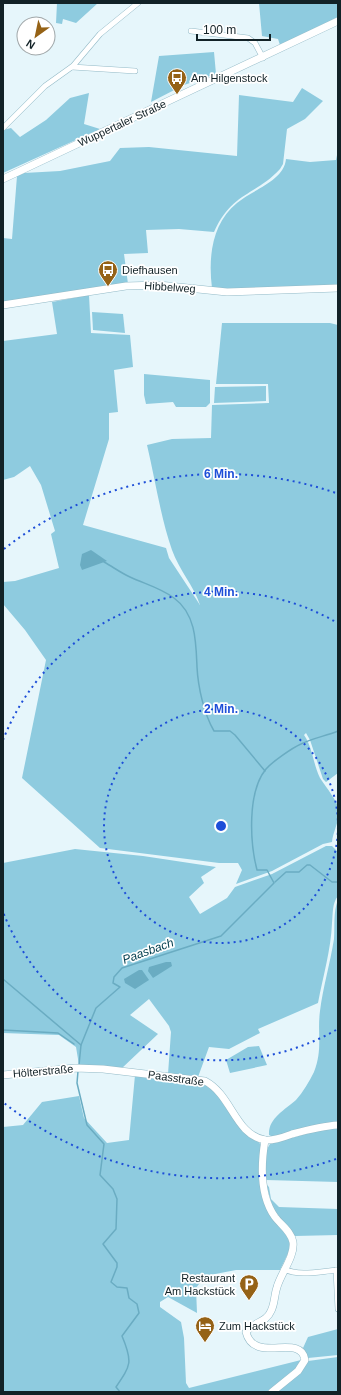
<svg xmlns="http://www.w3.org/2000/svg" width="341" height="1395" font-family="Arial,sans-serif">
<rect width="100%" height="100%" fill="#e6f6fb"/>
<!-- green -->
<g fill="#8ecbdf">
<polygon points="57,3 98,3 76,23 63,19 62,24 56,23"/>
<polygon points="259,3 338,3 338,17 280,45 278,39 262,36"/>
<polygon points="214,52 216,74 184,85 151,102 159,56"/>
<path d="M302,88l21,13 -18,18 -18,10 -4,35 -3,5c-25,27 -48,23 -66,63l-35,-3 -33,1 2,23 -24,1 4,30 -125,18v-64l9,1 5,-63 7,-3 36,-2 50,-10 10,-13 29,-1 88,9 2,-61 54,7z"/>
<polygon points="89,93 84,124 100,129 3,173 3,130 11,128 20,137 46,120 70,98"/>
<path d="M338,150v136l-104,4 -22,-2c-4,-31 0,-65 25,-85 15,-13 47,-22 49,-44l24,3 26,-2z"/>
<path d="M89,295l2,38 39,2 3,32 -19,3 4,42 -9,1v26l-26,86 83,23 3,10 31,47c-6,-19 -21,-35 -28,-55 -11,-31 -17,-71 -25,-105l25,-6 39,-1 1,-33 57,-2 -1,-19h-52l6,-61h108l8,2v448l-12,9 -3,-3 -13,-39 -4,-7 -2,2c9,13 9,29 16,43 4,6 17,23 18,29 3,13 -5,23 -6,35l-9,2 -51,27 -36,13 6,-14 -4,-7h-19l-119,-15 -78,-70 24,-118 -21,-30 -22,-26v-22l12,-1 44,-13 -8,-34 4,-3 -14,-46 -11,-19 -16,11 -11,3v-139l54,-7 -5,-32z"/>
<polygon points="92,312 123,314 125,333 93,330"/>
<polygon points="144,374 210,380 210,403 206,407 176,407 173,402 146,404 144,395"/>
<polygon points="266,386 266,401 214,403 215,387"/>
<path d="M326,846h6l6,6v44c-6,7 -5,18 -6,27 -1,27 -9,53 -14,80l-60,26 2,4 -31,16 -20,-2 -11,30 -30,-3 3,-42 -2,-6 -20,-27 -19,16 28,19 -37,35 -42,-4 -3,-18 -17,-12 -56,-2v-170l72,-14 68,7 73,11 -15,10 3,6 -15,14 11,17 27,-16 8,-11 37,-13z"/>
<path d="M338,900v222l-65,15 -4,-2c-1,-17 16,-25 27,-35 7,-8 13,-18 18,-28 9,-23 3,-38 6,-61 3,-24 10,-47 14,-72 1,-13 -1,-27 4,-39z"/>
<polygon points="259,1046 267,1065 230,1073 226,1060 248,1047"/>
<polygon points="135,1075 204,1083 212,1086 261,1145 264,1203 289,1236 291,1247 280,1270 236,1270 205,1276 196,1288 197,1313 168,1297 160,1302 160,1307 181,1322 184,1338 186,1383 189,1388 301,1360 295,1370 267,1392 3,1392 3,1127 23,1125 42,1102 79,1096 84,1118 107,1143 129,1140"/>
<path d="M338,1128v54l-72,-2c0,-11 -3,-27 4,-36l50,-14z"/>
<polygon points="266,1184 269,1187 271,1199 279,1207 338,1209 338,1235 295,1236 273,1209"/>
<polygon points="338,1329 338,1355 308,1358 303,1348 308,1337"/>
<polygon points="338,1357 338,1392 275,1392 308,1361"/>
</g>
<!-- water -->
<g fill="#6aacc2">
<polygon points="91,550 107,561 82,570 80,565 82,554"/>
<polygon points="166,962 171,962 172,966 153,978 148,971 149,967"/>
<polygon points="139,970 142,970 149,980 135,989 125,983 124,979"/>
</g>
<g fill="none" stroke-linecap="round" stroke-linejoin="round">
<!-- stream -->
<g stroke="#6aacc2" stroke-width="1.5">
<path d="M104,562c9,5 17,11 26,15 15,7 31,11 44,21 22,16 22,44 23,69 1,20 7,47 17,64h16l5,4 30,36"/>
<polyline points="275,882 286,872 299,872 307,865 310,865 332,882 338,882"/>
<polyline points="3,979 81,1045"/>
<polyline points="3,1030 58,1033 74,1044"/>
<path d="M79,1065l2,-20 15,-37 24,-21 -7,-4 1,-6 8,-9 99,-32 53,-53 -7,-13h-10c-7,-27 -10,-78 9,-101 6,-7 26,-21 35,-25 12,-6 25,-8 37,-13"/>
<path d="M78,1071l-1,12 10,42 17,19 -4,31 13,14 4,10 -1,30 -13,15 14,19v4l-6,15 6,5 10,1 2,10 8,6 2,9 -17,23c11,26 9,29 -6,51l4,5"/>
</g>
<!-- street casing -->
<g stroke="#93bac7" stroke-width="6">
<g id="street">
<polyline points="191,31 248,38 255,43 263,58"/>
<polyline points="72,67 135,71"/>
<polyline points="3,128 45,86 73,66 100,34 138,3"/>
<path d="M284,1269c16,8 37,2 54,1"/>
<polyline points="336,1270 338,1309"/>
</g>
</g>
<!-- secondary casing -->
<g stroke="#93bac7" stroke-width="8">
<g id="secondary">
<polyline points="3,179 338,21"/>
<polyline points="3,305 126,286 159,285 227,292 338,288"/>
<path d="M3,1075l72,-7 28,1 102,12c27,14 30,54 60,59 9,1 19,-3 27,-6 15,-4 30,-8 46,-9"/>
<path d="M265,1140c-4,24 -5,56 10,77 6,8 16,14 18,25 2,14 -12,31 -16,45 -3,9 -2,16 -6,24 -5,12 -18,11 -25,21 8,33 55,0 59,28l-7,11 -26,21"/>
</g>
</g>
<!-- street -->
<use href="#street" stroke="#fff" stroke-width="5"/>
<!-- secondary -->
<use href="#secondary" stroke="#fff" stroke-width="7"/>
</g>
<!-- distance rings -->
<g fill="none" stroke="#1d4ed8" stroke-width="2" stroke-dasharray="2 4">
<path d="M338 827A117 117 0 1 1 338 825"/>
<path d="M336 1030A234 234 0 0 1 3 912M3 740A234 234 0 0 1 336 622"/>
<path d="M336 1159A352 352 0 0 1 4 1103M4 549A352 352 0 0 1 336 493"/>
</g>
<!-- icons -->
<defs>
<g id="bus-pin" transform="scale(1)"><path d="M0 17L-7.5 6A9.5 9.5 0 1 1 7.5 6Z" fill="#956216" stroke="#fff"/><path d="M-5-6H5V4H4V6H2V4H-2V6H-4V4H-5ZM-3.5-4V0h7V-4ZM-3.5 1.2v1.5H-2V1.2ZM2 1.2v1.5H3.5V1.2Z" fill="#fff"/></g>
<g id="parking-pin" transform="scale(1)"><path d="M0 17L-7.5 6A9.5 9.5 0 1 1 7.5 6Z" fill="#956216" stroke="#fff"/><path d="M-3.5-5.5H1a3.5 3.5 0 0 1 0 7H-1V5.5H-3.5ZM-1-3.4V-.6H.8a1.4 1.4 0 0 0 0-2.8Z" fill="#fff"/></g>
<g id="hotel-pin" transform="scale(1)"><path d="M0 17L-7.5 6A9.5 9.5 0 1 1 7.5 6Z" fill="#956216" stroke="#fff"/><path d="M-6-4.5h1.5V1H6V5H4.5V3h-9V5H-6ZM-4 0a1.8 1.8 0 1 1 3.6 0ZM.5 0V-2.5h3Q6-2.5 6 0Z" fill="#fff"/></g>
</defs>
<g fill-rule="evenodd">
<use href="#bus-pin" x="177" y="78"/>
<use href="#bus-pin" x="108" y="270"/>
<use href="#parking-pin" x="249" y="1284"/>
<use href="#hotel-pin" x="205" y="1326"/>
</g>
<g text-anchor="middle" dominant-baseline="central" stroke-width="3.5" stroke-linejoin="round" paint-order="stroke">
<!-- poi labels -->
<g font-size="11" fill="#122227" stroke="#fff" text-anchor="start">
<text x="191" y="78">Am Hilgenstock</text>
<text x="122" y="270">Diefhausen</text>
<text x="235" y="1278" text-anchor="end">Restaurant<tspan x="235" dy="13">Am Hackstück</tspan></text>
<text x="219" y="1326">Zum Hackstück</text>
</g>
<!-- street labels -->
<g font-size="11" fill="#122227" stroke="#fff">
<text transform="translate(122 123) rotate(-25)">Wuppertaler Straße</text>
<text transform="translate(170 287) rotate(4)">Hibbelweg</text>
<text transform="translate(43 1071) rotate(-5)">Hölterstraße</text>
<text transform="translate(176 1078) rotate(8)">Paasstraße</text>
</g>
<!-- water labels -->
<g font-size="12" font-style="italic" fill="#003d4d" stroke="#fff">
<text transform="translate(148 951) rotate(-20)">Paasbach</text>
</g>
</g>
<circle cx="221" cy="826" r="6" fill="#1d4ed8" stroke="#fff" stroke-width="2"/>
<g font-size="12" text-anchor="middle" font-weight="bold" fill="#1d4ed8" stroke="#fff" stroke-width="3.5" stroke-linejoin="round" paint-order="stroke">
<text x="221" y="478">6 Min.</text>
<text x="221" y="596">4 Min.</text>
<text x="221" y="713">2 Min.</text>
</g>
<!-- border -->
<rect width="341" height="1395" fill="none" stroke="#122227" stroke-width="8"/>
<!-- north arrow -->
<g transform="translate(36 36) rotate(213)"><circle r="19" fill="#ffffff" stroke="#a0a7a9"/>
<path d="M0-3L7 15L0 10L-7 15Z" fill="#956216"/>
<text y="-6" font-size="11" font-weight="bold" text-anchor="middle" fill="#122227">N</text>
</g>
<!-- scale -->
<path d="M197 34v6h73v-6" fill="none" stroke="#122227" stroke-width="2"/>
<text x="203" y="34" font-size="12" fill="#122227" stroke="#ffffff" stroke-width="3" paint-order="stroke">100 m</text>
</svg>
